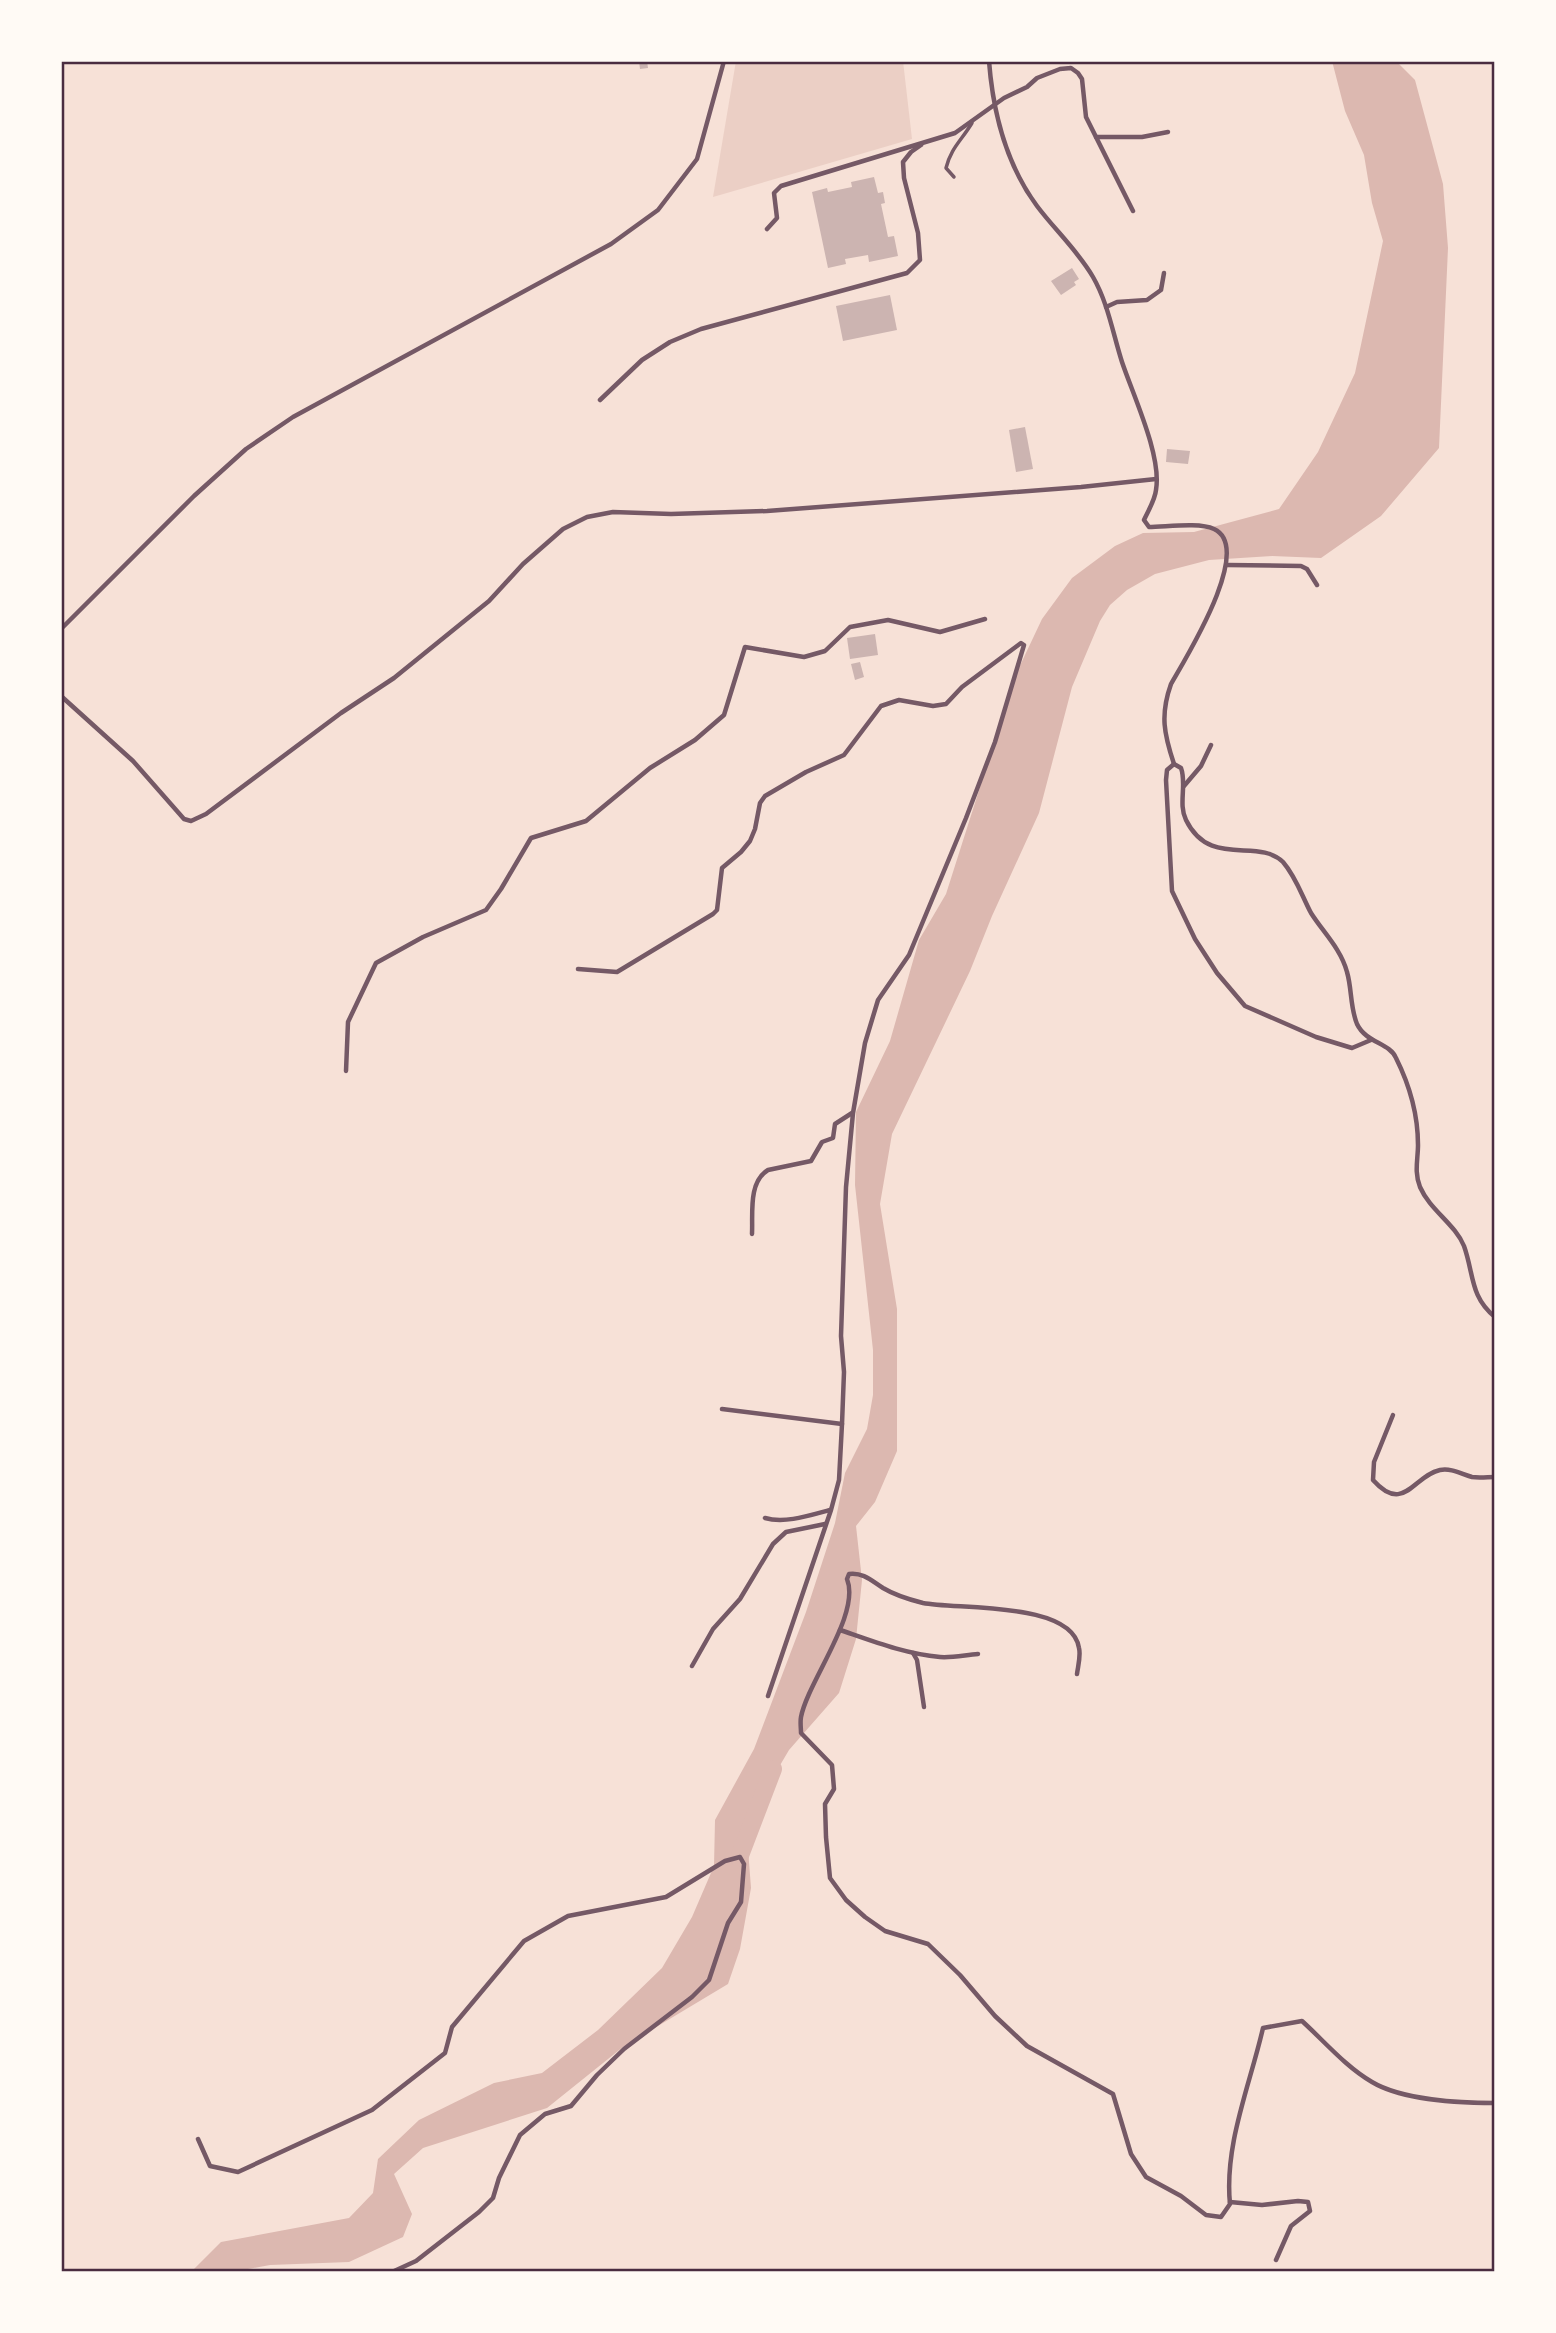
<svg xmlns="http://www.w3.org/2000/svg" width="1556" height="2333" font-family="Rubik,sans-serif">
<rect width="100%" height="100%" fill="#f7e1d7"/>
<!-- green -->
<polygon fill="#ebcfc5" points="736,61 903,61 912,139 713,197"/>
<!-- water -->
<polygon fill="#dcb8b0" points="1332,61 1396,61 1415,80 1443,184 1448,248 1439,448 1381,516 1321,558 1272,556 1209,560 1155,574 1127,590 1110,605 1100,621 1072,687 1039,813 992,916 970,971 892,1134 880,1204 897,1309 897,1451 875,1502 856,1526 862,1580 856,1639 839,1693 789,1750 746,1823 751,1888 740,1949 728,1984 623,2047 547,2108 423,2148 394,2174 412,2214 403,2237 349,2262 270,2265 232,2272 191,2272 221,2242 349,2218 373,2193 378,2159 419,2120 494,2083 542,2073 598,2030 662,1968 692,1917 714,1866 715,1820 754,1749 806,1612 835,1523 845,1473 867,1429 873,1395 873,1350 855,1185 856,1112 890,1041 919,940 946,894 1016,674 1042,619 1072,578 1115,546 1143,533 1194,532 1279,509 1318,452 1355,373 1383,241 1372,203 1364,155 1345,111"/>
<g fill="none" stroke-linecap="round" stroke-linejoin="round">
<!-- river -->
<polyline stroke="#dcb8b0" stroke-width="18" points="739,1858 773,1769"/>
</g>
<!-- building -->
<g fill="#ccb4b1">
<polygon points="639,61 647,61 648,68 640,69"/>
<polygon points="874,177 878,193 883,192 885,203 881,204 888,237 894,236 898,256 869,262 868,255 845,259 846,264 828,268 812,192 827,188 828,192 852,187 851,182"/>
<polygon points="1072,268 1079,279 1074,282 1076,285 1061,295 1051,281"/>
<polygon points="890,295 897,330 843,341 836,306"/>
<polygon points="1025,427 1033,469 1016,472 1009,430"/>
<polygon points="1167,449 1190,451 1188,464 1166,462"/>
<polygon points="875,634 878,655 850,659 847,638"/>
<polygon points="860,662 864,677 855,680 851,664"/>
</g>
<g fill="none" stroke-linecap="round" stroke-linejoin="round">
<!-- pedestrian -->
<path stroke="#755966" stroke-width="3.5" d="M954,177l-8,-9c5,-20 15,-27 26,-45"/>
<!-- minor -->
<g stroke="#755966" stroke-width="4.5">
<path d="M989,61c4,52 17,103 48,145 18,24 41,45 56,71 15,26 20,57 29,85 11,33 40,94 34,128 -1,10 -8,21 -12,30l5,7c17,0 50,-5 65,2 41,19 -29,130 -43,155 -11,31 -7,50 3,80l7,4c6,16 -3,36 5,52 24,49 72,17 97,42 13,15 19,34 28,51 12,19 30,36 36,59 5,17 3,35 10,52 9,19 33,19 39,34 13,26 22,57 22,87 0,14 -4,27 2,42 10,23 35,37 44,59 10,28 6,51 31,71"/>
<polyline points="1096,137 1142,137 1168,132"/>
<polyline points="767,229 777,218 774,193 781,186 955,133 1004,98 1027,87 1037,78 1060,69 1071,68 1078,73 1082,79 1086,117 1133,211"/>
<polyline points="1106,307 1117,302 1147,300 1161,290 1164,273"/>
<polyline points="600,400 642,360 670,342 701,329 907,273 920,260 918,233 904,178 903,162 911,152 921,145"/>
<polyline points="1227,565 1301,566 1307,569 1317,585"/>
<polyline points="61,629 194,496 246,449 293,417 611,244 658,210 697,159 724,61"/>
<polyline points="61,696 133,761 184,819 191,821 206,814 341,713 394,678 489,601 523,564 563,529 587,517 613,512 671,514 767,511 1081,487 1156,479"/>
<polyline points="1174,764 1167,770 1166,780 1172,891 1195,939 1217,973 1245,1006 1316,1037 1352,1048 1371,1040"/>
<polyline points="1184,786 1201,766 1211,745"/>
<polyline points="578,969 617,972 713,914 717,910 722,868 741,852 750,841 755,829 760,803 765,796 806,772 844,755 881,706 899,700 933,706 946,704 962,687 1021,643 1024,645 995,742 966,818 909,955 878,1000 865,1043 853,1113 846,1187 841,1336 844,1372 842,1424 839,1480 831,1510 768,1696"/>
<polyline points="346,1071 348,1022 376,963 423,937 486,910 501,889 531,838 586,821 650,768 695,740 724,715 745,647 804,657 825,651 850,627 888,620 940,632 985,619"/>
<path d="M752,1234c1,-20 -4,-52 16,-64l43,-9 11,-19 11,-4 2,-14 17,-11"/>
<polyline points="722,1409 842,1424"/>
<path d="M1393,1415l-19,47 -1,18c31,35 41,-5 67,-10 12,-2 21,4 32,7 7,1 16,0 23,0"/>
<path d="M765,1518c20,6 46,-3 65,-8"/>
<path d="M840,1630c32,11 65,24 100,27 12,1 25,-2 38,-3"/>
<polyline points="913,1653 917,1660 924,1707"/>
<polyline points="692,1666 713,1629 740,1599 773,1544 786,1532 825,1524"/>
<path d="M1077,1674c1,-8 4,-18 2,-26 -7,-47 -121,-38 -156,-45 -12,-3 -30,-9 -40,-15 -11,-7 -20,-16 -34,-14l-2,5c14,35 -39,102 -46,138 -1,5 0,11 0,16l31,32 2,24 -9,15 1,33 4,41 16,22 19,17 20,14 43,13 32,31 35,41 32,30 86,48 18,60 15,23 35,19 25,19 15,2 9,-13c-6,-59 20,-119 33,-176l39,-7c22,20 44,46 70,61 30,18 88,21 123,21"/>
<polyline points="198,2139 210,2166 238,2172 372,2110 445,2053 452,2027 524,1941 568,1916 666,1897 725,1861 740,1857 744,1864 741,1902 728,1923 709,1980 692,1997 624,2049 597,2075 571,2106 545,2114 520,2135 499,2178 493,2198 479,2212 416,2261 392,2272"/>
<polyline points="1230,2202 1262,2205 1298,2201 1308,2202 1310,2211 1291,2226 1276,2260"/>
</g>
</g>
<!-- border -->
<rect width="1556" height="2333" fill="none" stroke="#fffaf5" stroke-width="126"/>
<rect x="63" y="63" width="1430" height="2207" fill="none" stroke="#4a2c40" stroke-width="2.5"/>
</svg>
